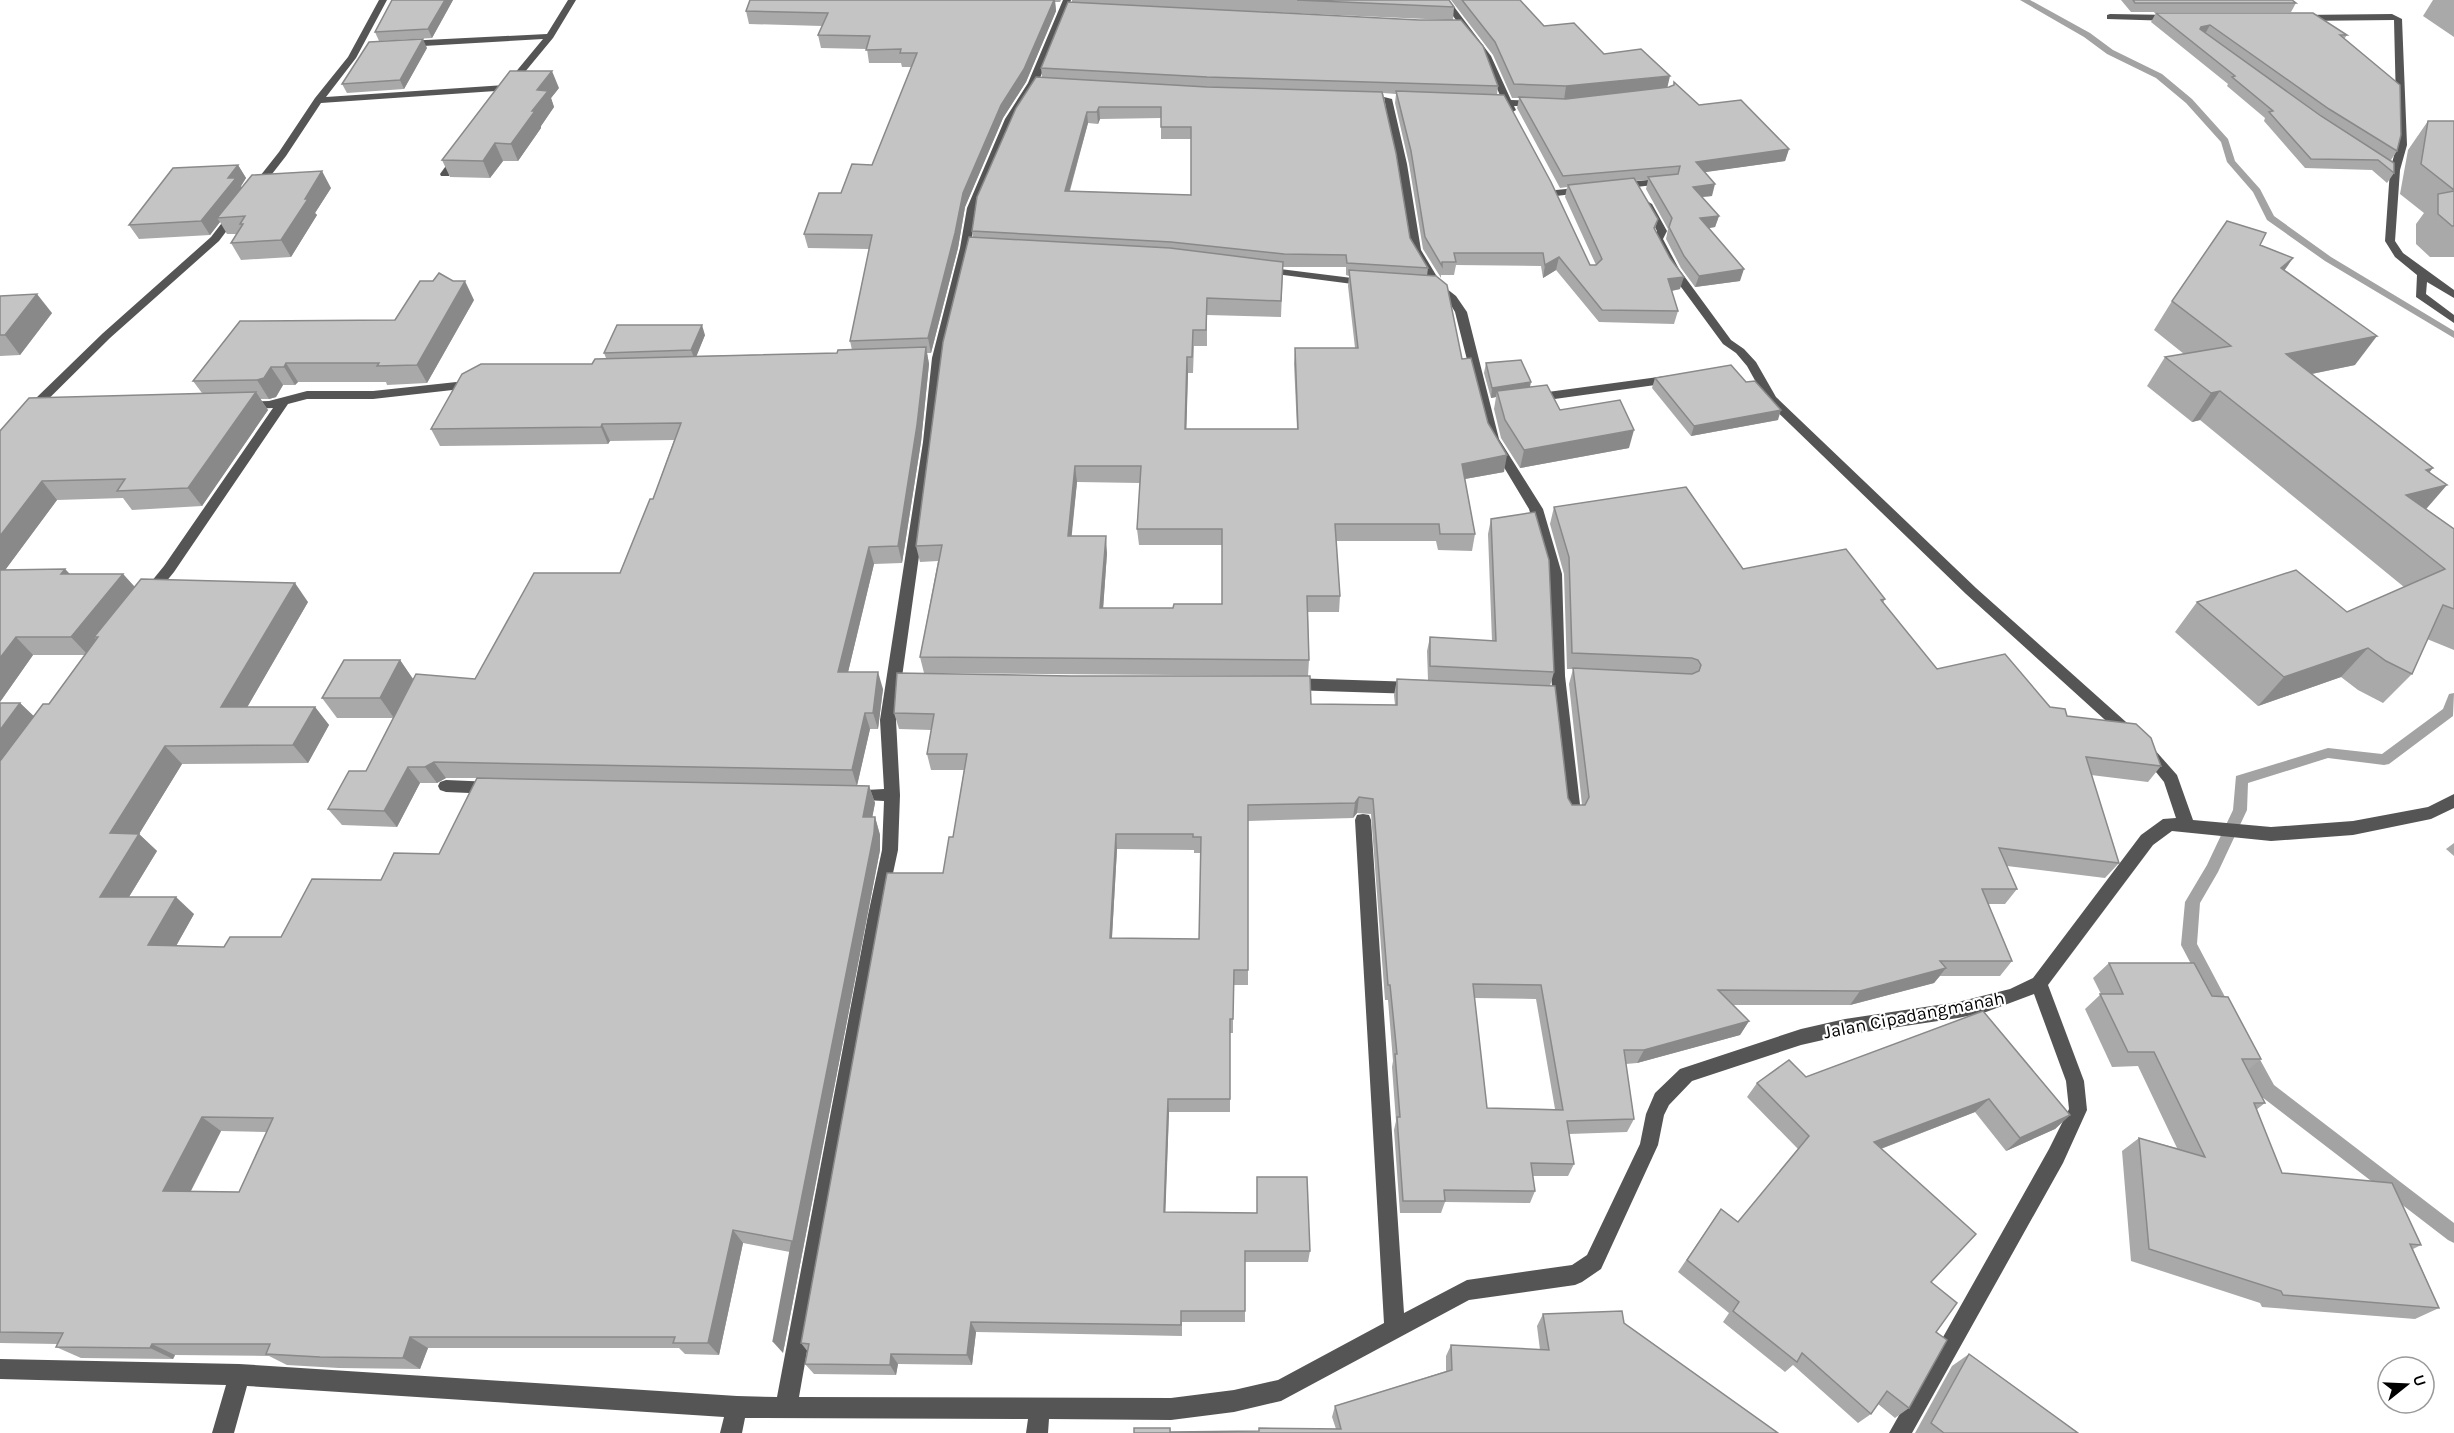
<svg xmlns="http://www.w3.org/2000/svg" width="2454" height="1433" font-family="Karla,sans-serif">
<rect width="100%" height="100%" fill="#fff"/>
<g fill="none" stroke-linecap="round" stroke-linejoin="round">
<!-- stream -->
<g fill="#a3a3a3" fill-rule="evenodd">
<polygon points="2020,0 2030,0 2090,33 2113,50 2162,74 2192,99 2228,139 2235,161 2260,189 2274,216 2331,257 2454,331 2454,338 2325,261 2267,220 2253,192 2227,162 2221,142 2186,103 2156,78 2107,54 2084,37"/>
<polygon points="2454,693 2453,716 2389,764 2384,765 2328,758 2248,783 2247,810 2218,872 2200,903 2197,944 2233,1012 2231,1017 2225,1019 2219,1017 2181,945 2185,902 2207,865 2233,810 2236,776 2328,748 2382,754 2443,709 2449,694"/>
<polygon points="2246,1043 2252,1045 2274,1085 2454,1223 2454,1243 2448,1240 2262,1097 2238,1050 2240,1045"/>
</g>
<!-- minor -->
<g fill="#555" fill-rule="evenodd">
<polygon points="379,0 387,0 356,58 326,97 505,85 543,39 406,47 402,44 406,41 547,34 568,0 576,0 553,38 510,90 321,103 286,156 258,192 250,192 249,190 279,152 315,98 348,57"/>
<polygon points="1063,0 1071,0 1038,83 1015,119 977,208 970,248 944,358 935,442 896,720 900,795 898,850 884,915 799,1397 1171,1398 1234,1390 1278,1380 1384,1323 1355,820 1357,815 1363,814 1369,815 1371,820 1404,1313 1467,1280 1572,1265 1587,1255 1640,1144 1646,1114 1655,1093 1680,1069 1801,1029 1845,1019 1958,1002 2010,989 2033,978 2141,835 2163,819 2176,818 2164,782 2144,757 2141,753 2144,749 2154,749 2177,775 2193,820 2271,827 2353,821 2428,807 2454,794 2454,808 2431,819 2353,835 2271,841 2172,831 2153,845 2048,985 2084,1081 2087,1110 2063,1163 1912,1433 1889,1433 2049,1149 2069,1109 2066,1081 2034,994 1986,1012 1958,1018 1845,1035 1801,1045 1692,1081 1669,1105 1664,1115 1658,1145 1601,1269 1582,1282 1575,1285 1469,1300 1281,1401 1234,1412 1171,1420 1049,1419 1048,1433 1026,1433 1028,1419 745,1418 742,1433 720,1433 724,1417 247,1386 234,1433 212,1433 226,1385 0,1379 0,1359 239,1364 737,1396 777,1397 868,915 882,850 884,801 847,799 845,795 847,791 884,789 880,720 923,442 932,358 960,248 967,208 1005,119 1028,83"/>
<polygon points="1441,0 1449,0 1491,56 1511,100 1536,101 1539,102 1539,106 1514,106 1516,110 1511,113 1508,112 1504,105 1485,104 1483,102 1488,99 1502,100 1483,56"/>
<polygon points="2110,14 2173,15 2177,18 2173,21 2107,19 2107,15"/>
<polygon points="2392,14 2402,19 2407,145 2400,170 2395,241 2403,253 2454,290 2454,298 2427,282 2426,294 2454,315 2454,323 2416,297 2417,275 2395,257 2385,241 2390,170 2397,145 2394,20 2299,21 2295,18 2299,15"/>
<polygon points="1384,97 1392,99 1407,164 1421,250 1442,285 1456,296 1467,312 1499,439 1543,509 1562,574 1565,676 1581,813 1579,818 1573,819 1567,818 1565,813 1551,676 1548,574 1529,509 1487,439 1455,312 1448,300 1434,289 1411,250"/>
<polygon points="456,152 464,154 449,176 441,176 440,174"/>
<polygon points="1667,178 1671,179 1671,183 1619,189 1614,186 1619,183"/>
<polygon points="1586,187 1590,188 1590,192 1556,196 1551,193 1556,190"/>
<polygon points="1647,201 1652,204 1667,231 1663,239 1679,269 1731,340 1744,349 1756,362 1776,397 1976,588 2135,730 2138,734 2135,738 2125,738 1966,594 1767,402 1747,366 1736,353 1723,344 1670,272 1653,239 1657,231 1642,204"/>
<polygon points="235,210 240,213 219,241 110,338 4,443 0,444 0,433 102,334 211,237 231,211"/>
<polygon points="1264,267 1368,280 1374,283 1368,286 1260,272 1260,268"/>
<polygon points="1673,375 1679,379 1677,382 1533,402 1527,398 1533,394"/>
<polygon points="475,380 481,384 479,387 373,399 307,399 288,404 174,572 152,599 142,599 140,596 142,593 164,566 273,408 246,409 242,408 242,402 269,401 307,391 373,391"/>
<polygon points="1290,678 1416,682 1421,684 1423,688 1421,692 1416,694 1290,690 1285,688 1283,684 1285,680"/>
<polygon points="446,780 493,782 499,784 501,788 499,792 493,794 446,792 440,790 438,786 440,782"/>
</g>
</g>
<!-- wall -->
<g fill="#a9a9a9" fill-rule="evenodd">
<polygon points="392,0 453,0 432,38 379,41 375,32"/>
<path d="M750,0h311l-1,2h-5l1,9 -30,71 -23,36 -38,89 -7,41 -27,105h-4l2,11 -8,78 -19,121 -28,1 -26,108 35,17 -5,40h-8l-13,56 12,1 6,17 -3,14h3l5,18v15l-97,503 7,-101 -47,-9 -24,112 -34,-1 -6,-6h-251l-8,21 -81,-1 -52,-3 -18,-9 -94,-1 -2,4 -92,-1 -25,-11 1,-3 -57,-1v-640h20l13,13 16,-12 36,-49h-52l-33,47v-271l202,-38 -9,-12 202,-61 79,-20 -47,83 -40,2 -1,-3h-88l-3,3h-12l-7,12 -7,2h-9l8,11 -66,96 -70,4 -9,-12 -66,2 -52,70 60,-1 5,5h53l12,13 173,15 -61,105h68l14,18 -21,38 -126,1 -43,70 18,17 -28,46 65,17 -18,32 48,1 57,-10 100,-57 58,-26 38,-76h-31l-9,5h-17l-23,44 -55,-2 -14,-16 38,-38 27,-53h-56l-15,-20 78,-38 13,19h62l145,-106 33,-74 21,-59 -64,1 -2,3 -168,2 -9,-17 175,-71 -2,-5 101,-18 -9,21 141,-3 15,-3 -2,-9 19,-92 -61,-1 -4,-14 37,-41 31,-28 40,-98h-10l-1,-4h-32l-2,-14 -46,-1 -3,-13 4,-9 -73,-2 -3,-13zM221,1131l46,1 -28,60 -48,-1z"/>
<path d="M1072,0h377l5,7 -1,13 45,66 -1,9 93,170h6l-31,-68 2,-10 -7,1 -43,-80 2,-10h-7l-19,-43 -42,-55h69l24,26 60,28 95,51 90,44 -4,12 -81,11 8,24 -10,1 17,19 -4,11 -6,1 31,53 -45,6 -14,-19 -15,-29 2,-10 -22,-40 2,-9 -13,1 23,38 -3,10 25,60 -8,2 6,20 -4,13 -75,-2 -43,-52 -13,8 -2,-12 -85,-1 -2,10h-13v3l-18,-29 -14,-85 -14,-61 1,-9 -13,-1 27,145 18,30 -1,8 35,83 26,64 16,49 -39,7 10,55 -3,17 -34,-1 -2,-9h-100l4,55 -1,16h-31l1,48 -1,16 -384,-3 -4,-16 18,-96 -18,1 -4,-16 57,-308 -1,-7 70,-154 -1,-9 31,-66zM1224,10l224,10h-29zM1161,118v21h30v56l-121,-4 18,-68 10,1 2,-5zM1283,267h63v8l3,1 -1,10 7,62h-60l-1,16 3,65h-111l2,-56h5l1,-27h13v-31l74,2zM1077,482l63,1 -3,46 2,16h83v59l-49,4h-70l4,-55 -36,-17z"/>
<polygon points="2121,0 2292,0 2296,3 2291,12 2131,12"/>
<polygon points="2433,0 2454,0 2454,37 2423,16"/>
<polygon points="2156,13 2347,35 2344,39 2397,151 2391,160 2394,173 2387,183 2372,170 2305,168 2264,121 2265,118 2227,86 2228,84 2151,22"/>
<polygon points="427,48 404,89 347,93 342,84"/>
<polygon points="559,88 551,98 554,107 541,126 541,128 518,161 503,161 490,178 450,177 442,160"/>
<polygon points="2428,121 2454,121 2454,257 2430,257 2416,244 2416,224 2424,213 2400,194 2408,150"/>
<polygon points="238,165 246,178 241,186 241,187 331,188 315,213 317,215 291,257 241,260 231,243 236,234 227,234 220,222 210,235 139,239 129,225"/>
<polygon points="2260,245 2293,258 2284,270 2355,365 2312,374 2429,472 2426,509 2454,529 2454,650 2427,639 2412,674 2383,703 2358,690 2341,677 2258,706 2175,632 2197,602 2347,612 2404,587 2200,420 2192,422 2147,386 2165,357 2184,354 2154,330 2172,301"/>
<polygon points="0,296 52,313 20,355 0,356"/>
<polygon points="1486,363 1530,387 1560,410 1629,448 1520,468 1501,438 1494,409 1496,397 1491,398 1484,373"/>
<polygon points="1655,378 1778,420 1691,436 1652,388"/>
<path d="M1554,507l189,62 142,30 -2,4 54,66 113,38 111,59 -13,16 -57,-7 28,88 -14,15 -98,-12 10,23 -12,15h-17l24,57 -12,15h-60l-6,7 -84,22h-118l17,16 -9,14 -103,28 -11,1 8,55 -7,13 -58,2 5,30 -6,12h-35l2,15 -5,12 -85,-1 -4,11h-41l-6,-83 2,-9 -4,-54 1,-6 -5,-61h-3l-14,-186 -14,-1 -4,5 -105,3v164h-15v48h-3v79h-61l-4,100 92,1v-36l53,74 -2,11h-63v60h-63v14l-206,-4 -4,33 -74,-1 -2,11 -82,-1 -9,-10 3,-12 -7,-9 142,-470 10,-36 11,-67h-33l-4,-16 4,-24 -32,-1 -5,-16 417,-9 84,1 -1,-10 3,-16 31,1 -1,-29 3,-14 62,4 -4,-107 3,-15 63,153 -4,14 18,112 4,7h10l-13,-121 4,-15h-6l-3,-95 -14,-50zM1117,849l77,1v3h7l-2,86 -87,-1zM1474,998l62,1 19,110 -68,-1z"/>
<polygon points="2454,843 2454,856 2446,849"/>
<polygon points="2109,963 2212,996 2261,1059 2248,1070 2265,1103 2256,1110 2282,1173 2421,1245 2413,1249 2439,1308 2415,1319 2262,1307 2260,1303 2131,1261 2122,1151 2139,1138 2177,1148 2138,1066 2112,1067 2085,1009 2101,994 2093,978"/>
<polygon points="1983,1011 2070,1115 2055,1129 2006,1151 1975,1112 1881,1149 1931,1282 1936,1332 1909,1408 1895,1418 1878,1404 1871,1414 1858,1423 1793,1365 1785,1372 1723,1322 1729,1313 1678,1272 1721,1209 1738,1222 1798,1149 1747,1097 1757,1083 1806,1077"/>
<polygon points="1543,1314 1624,1323 1778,1433 1134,1433 1170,1428 1171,1432 1258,1431 1336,1429 1332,1417 1335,1406 1446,1371 1446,1356 1451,1345 1540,1350 1537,1326"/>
<polygon points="1969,1354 2078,1433 1915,1433 1952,1366"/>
</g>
<!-- shaded-wall -->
<g fill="#898989">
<polygon points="445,0 453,0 432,38 428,29"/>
<polygon points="1054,0 1055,0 1056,11 1026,82 1003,118 965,207 958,248 931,353 928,338 963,193 1001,105"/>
<polygon points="2210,25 2205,34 2196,36 2201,27"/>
<polygon points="423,39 427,48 404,89 400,80"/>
<polygon points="552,71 559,88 551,98 554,107 541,126 541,128 518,161 511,144 537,90"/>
<polygon points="1670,76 1667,89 1564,100 1566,86"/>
<polygon points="1099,107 1100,119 1098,124 1097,112"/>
<polygon points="1087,112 1088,123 1066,203 1065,191"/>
<polygon points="495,143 503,161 490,178 483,161"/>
<polygon points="1789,149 1785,161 1692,174 1696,162"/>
<polygon points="238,165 246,178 241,186 244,192 217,218 220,222 210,235 201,221 228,178"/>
<polygon points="322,171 331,188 315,213 317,215 291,257 281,240"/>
<polygon points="1715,184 1712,196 1690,198 1693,187"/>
<polygon points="1719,216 1715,227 1697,230 1700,218"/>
<polygon points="1559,257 1556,270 1543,278 1545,265"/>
<polygon points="2293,258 2273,287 2281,268"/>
<polygon points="1744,269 1740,281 1695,287 1699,276"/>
<polygon points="1684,277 1680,289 1665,292 1668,279"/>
<polygon points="465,281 474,300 427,383 417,365"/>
<polygon points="37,294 52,313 20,355 5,335"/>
<polygon points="702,325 705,335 695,360 691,350"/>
<polygon points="2377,336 2355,365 2266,383 2286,354"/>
<polygon points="926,347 929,364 921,442 902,563 898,546"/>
<polygon points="1187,357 1188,373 1186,445 1185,429"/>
<polygon points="286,363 298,382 295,385 284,367"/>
<polygon points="271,367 283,385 276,397 269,399 257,380"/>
<polygon points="1531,382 1529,392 1497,391 1496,397 1491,398 1492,388"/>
<polygon points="2220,391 2200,420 2192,422 2211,393"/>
<polygon points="256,392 268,410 202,506 188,488"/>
<polygon points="1781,410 1778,420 1691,436 1694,426"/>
<polygon points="602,424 610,441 608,444 601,427"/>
<polygon points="1634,430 1629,448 1520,468 1524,450"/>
<polygon points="1507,455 1504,472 1459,480 1462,464"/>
<polygon points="1075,466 1077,482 1070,553 1068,536"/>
<polygon points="2433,468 2411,494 2447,485 2421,515 2384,521 2426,470"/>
<polygon points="42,481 57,500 0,577 0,536"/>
<polygon points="1106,536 1107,553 1102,624 1100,608"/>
<polygon points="869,547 874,564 844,689 838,672"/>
<polygon points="65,569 81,587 61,574"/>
<polygon points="123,574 139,592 98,637 94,637 99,642 88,655 71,637"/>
<polygon points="295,583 308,602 237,725 221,707"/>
<polygon points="16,637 33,655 0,702 0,658"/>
<polygon points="2368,648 2341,677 2258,706 2284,677"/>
<polygon points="400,660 413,679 394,718 380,698"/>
<polygon points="878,672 883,689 878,729 873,713"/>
<polygon points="20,703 39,721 0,773 0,730"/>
<polygon points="315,707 329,725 308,763 293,745"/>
<polygon points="865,713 870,729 857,786 852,770"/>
<polygon points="165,746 182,764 131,847 139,834 157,851 119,913 100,897 110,833"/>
<polygon points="434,762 446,778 437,783 425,767"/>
<polygon points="408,767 420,783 397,827 384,811"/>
<polygon points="869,786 875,803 869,835 863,817"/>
<polygon points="1359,797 1357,813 1353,818 1355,803"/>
<polygon points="875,817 880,835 880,850 783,1353 773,1342"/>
<polygon points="1116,834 1117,849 1111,953 1110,938"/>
<polygon points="176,897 194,914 167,962 148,945"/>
<polygon points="1946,968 1934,983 1850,1005 1860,991"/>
<polygon points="1749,1021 1740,1035 1637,1063 1644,1050"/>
<polygon points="1168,1099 1169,1112 1165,1224 1164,1212"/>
<polygon points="1989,1099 1975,1112 1862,1156 1874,1142"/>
<polygon points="2070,1115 2055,1129 2006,1151 2020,1138"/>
<polygon points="202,1117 221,1131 184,1204 163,1191"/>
<polygon points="733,1230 743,1243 719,1355 708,1343"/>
<polygon points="971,1322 976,1332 972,1365 967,1355"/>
<polygon points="410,1337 428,1348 420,1369 403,1358"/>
<polygon points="152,1344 175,1355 173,1359 150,1348"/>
<polygon points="891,1354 898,1364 896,1375 890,1365"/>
</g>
<!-- building -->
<g fill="#c4c4c4" stroke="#898989" stroke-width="1.5" fill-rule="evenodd">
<polygon points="392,0 445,0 428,29 375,32"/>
<polygon points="750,0 1054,0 1024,69 1001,105 963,193 955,233 928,338 850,341 872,235 804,234 819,193 841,193 852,164 872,165 917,53 900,53 901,49 866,50 870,36 818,35 828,13 746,11"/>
<polygon points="1297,0 1449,0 1454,7"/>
<polygon points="1462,0 1520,0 1544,26 1574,23 1604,54 1641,49 1670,76 1566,86 1514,84 1495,42"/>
<polygon points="2133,0 2292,0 2296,3 2135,3"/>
<polygon points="1068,2 1419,20 1461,20 1483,46 1498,86 1207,77 1041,68"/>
<polygon points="2156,13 2313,13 2347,35 2340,35 2400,85 2401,135 2397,151 2329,109 2210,25 2201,27 2200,29 2321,116 2394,163 2394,173 2378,160 2311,159 2269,112 2273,111 2232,77 2235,76"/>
<polygon points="423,39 400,80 342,84 369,42"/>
<polygon points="510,71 552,71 537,90 548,91 532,111 535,111 511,144 495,143 483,161 442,160"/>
<path d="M1036,77l171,10 175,5 14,61 14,85 18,30 -81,-5 -1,-8 -62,-1 -113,-12 -199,-11 5,-34 39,-89zM1099,107h62v20h30v68l-126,-4 22,-79h10z"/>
<polygon points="1674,82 1699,105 1741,100 1789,149 1696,162 1715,184 1693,187 1719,216 1700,218 1744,269 1699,276 1684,256 1669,227 1672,218 1648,177 1678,174 1680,166 1563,176 1519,97 1566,99 1669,87 1674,85"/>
<polygon points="1396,91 1504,95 1551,182 1590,265 1596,265 1602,259 1568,185 1634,178 1658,219 1654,228 1670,258 1684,277 1668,279 1678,311 1602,310 1559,257 1545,265 1543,253 1454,253 1456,262 1442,262 1442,266 1425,237 1411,151"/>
<polygon points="2428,121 2454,121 2454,190 2421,164"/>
<polygon points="238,165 228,178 236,178 201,221 129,225 173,168"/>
<polygon points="322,171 305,199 308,199 281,240 231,243 243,224 240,224 245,216 217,218 252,175"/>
<polygon points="2454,191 2454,226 2452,226 2438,214 2438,194"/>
<polygon points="2227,221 2266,233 2260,245 2293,258 2281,268 2377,336 2286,354 2433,468 2426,470 2447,485 2406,495 2454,529 2454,609 2443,605 2412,674 2386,661 2368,648 2284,677 2197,602 2296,570 2347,612 2445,569 2220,391 2211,393 2165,357 2231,346 2172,301"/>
<path d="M969,237l201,11 113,14 -2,39 -74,-3 -1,32h-13l-1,27h-5l-2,72h113l-3,-81h63l-9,-78 87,6 11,9 15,74 9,-1 17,65 19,32 -45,9 13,70h-35l-1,-10h-104l5,72h-33l2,64 -389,-3 22,-112 -26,1 27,-204zM1075,466h66l-4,63h85v75h-48l-1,4h-73l6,-72h-38z"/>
<polygon points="439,273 453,281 465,281 417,365 377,366 379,363 286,363 284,367 271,367 264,378 257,380 193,381 240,321 395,320 420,281 433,281"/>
<polygon points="37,294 5,335 0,335 0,296"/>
<polygon points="617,325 702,325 691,350 604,353"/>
<polygon points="926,347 917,425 898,546 869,547 838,672 878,672 873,713 865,713 852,770 434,762 425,767 408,767 384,811 328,809 349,771 366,771 416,674 475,679 534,573 620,573 650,499 653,499 681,423 602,424 601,427 431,429 462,374 481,364 592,364 595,359 837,353 838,350"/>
<polygon points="1521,360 1531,382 1492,388 1486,363"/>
<polygon points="1731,365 1746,382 1755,381 1781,410 1694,426 1655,378"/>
<polygon points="1547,385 1560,410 1620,400 1634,430 1524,450 1505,420 1497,391"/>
<polygon points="256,392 188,488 117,491 125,479 42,481 0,536 0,431 29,398"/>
<path d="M1686,487l57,82 103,-20 39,50 -4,1 56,69 68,-15 45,53 15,2 2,7 69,8 15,14 10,28 -75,-9 33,106 -120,-15 18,41h-35l30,72h-72l6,7 -86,23 -142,-1 31,31 -105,29h-20l10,69 -67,2 7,43 -43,-1 4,28 -91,-1 1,11h-42l-6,-84h3l-5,-63h2l-7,-69h-2l-15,-186 -14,-2 -4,6 -107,2v165h-14l-1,49h-3v80h-62l-4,113 93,1v-36h50l3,74h-65v60h-64v14l-210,-3 -4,33 -76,-1 -1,11 -85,-1 4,-20 -8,-1 86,-470h56l6,-36h4l14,-83h-40l7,-40 -40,-1 3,-40 174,3h239l1,28 86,1v-26l158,7 13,112 4,7h13l4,-8 -16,-129 119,6 7,-3 2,-6 -3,-5 -6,-2 -120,-5 -3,-96 -15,-50zM1116,834h77v3h8l-2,102 -89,-1zM1473,984l68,1 22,125 -76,-2z"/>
<polygon points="1535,512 1549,560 1554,672 1430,666 1430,637 1496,641 1491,519"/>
<polygon points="65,569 61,574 123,574 71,637 16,637 0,658 0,570"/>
<path d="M141,579l154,4 -74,124h94l-22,38 -128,1 -55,87 29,1 -39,63h76l-28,48 76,2 6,-10h51l31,-58 69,1 13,-27 45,1 38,-76 392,8 -6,31h12l-1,16 -101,509 19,-101 -59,-11 -25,113h-35l2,-6h-265l-7,21 -83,-1 -54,-3 4,-10h-118l-2,4 -94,-1 7,-14 -63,-1v-571l43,-57h6l49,-67h-4zM202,1117l71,1 -34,74 -76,-1z"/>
<polygon points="344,660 400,660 380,698 322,698"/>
<polygon points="0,703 20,703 0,730"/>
<polygon points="2109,963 2194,963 2212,996 2228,997 2261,1059 2242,1059 2265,1103 2254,1103 2282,1173 2392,1183 2421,1245 2410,1244 2439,1308 2283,1295 2281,1291 2149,1249 2139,1138 2205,1157 2154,1052 2128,1052 2100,994 2123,994"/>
<polygon points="1983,1011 2070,1115 2020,1138 1989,1099 1874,1142 1976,1234 1931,1282 1957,1303 1936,1332 1947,1340 1909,1408 1887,1391 1871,1414 1802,1353 1797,1362 1733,1311 1739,1302 1687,1260 1721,1209 1738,1222 1809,1136 1757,1083 1789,1060 1806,1077"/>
<polygon points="1622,1311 1624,1323 1778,1433 1134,1433 1134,1428 1170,1428 1170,1432 1259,1431 1259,1428 1341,1429 1335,1406 1452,1370 1451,1345 1549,1350 1543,1314"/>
<polygon points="1969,1354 2078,1433 1944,1433 1931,1423"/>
</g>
<g text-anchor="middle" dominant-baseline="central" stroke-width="4.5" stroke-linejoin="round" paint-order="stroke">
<!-- street labels -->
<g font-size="18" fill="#000" stroke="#fff">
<text transform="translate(1914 1015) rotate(-11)">Jalan Cipadangmanah</text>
</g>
</g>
<!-- north arrow -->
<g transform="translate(2406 1385) rotate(72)"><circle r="28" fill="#ffffff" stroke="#999999" stroke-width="1.5"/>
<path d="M0-4.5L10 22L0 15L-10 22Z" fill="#000000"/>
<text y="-9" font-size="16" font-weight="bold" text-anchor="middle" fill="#000000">U</text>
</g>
</svg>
